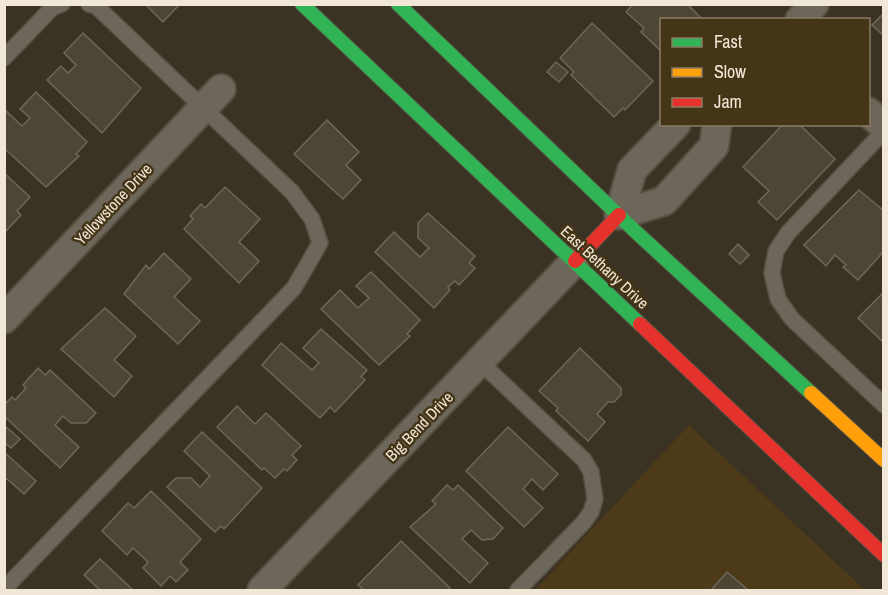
<svg xmlns="http://www.w3.org/2000/svg" width="888" height="595" font-family="'Archivo Narrow',sans-serif">
<rect width="100%" height="100%" fill="#3a3222"/>
<!-- built -->
<polygon fill="#4c3a18" points="689,425 865,590 535,590"/>
<!-- building -->
<g fill="#4e4635" stroke="#6e6659" stroke-width="1.5">
<polygon points="145,4 180,4 163,22"/>
<polygon points="633,4 687,4 703,20 662,20 662,52 641,32 644,28 626,12"/>
<polygon points="884,13 884,36 872,25"/>
<polygon points="592,23 653,81 625,110 623,108 614,117 571,75 574,72 560,58"/>
<polygon points="83,33 141,88 102,133 47,80 61,66 68,73 76,65 64,53"/>
<polygon points="556,62 568,72 559,82 547,72"/>
<polygon points="36,92 87,142 76,154 79,156 46,187 4,148 4,109 22,126 30,118 20,109"/>
<polygon points="327,120 359,152 346,165 361,180 343,199 294,154"/>
<polygon points="783,124 799,124 835,159 777,220 758,202 769,191 743,167"/>
<polygon points="4,173 30,197 17,211 21,215 4,233"/>
<polygon points="225,187 260,219 239,242 259,261 239,283 184,229 193,219 190,216 201,204 205,208"/>
<polygon points="859,190 884,211 884,251 858,280 843,267 846,265 835,255 826,266 804,245"/>
<polygon points="428,213 475,256 469,263 475,268 459,285 455,281 448,287 450,290 434,308 375,252 394,232 420,257 429,248 418,238 418,223"/>
<polygon points="738,244 749,255 740,264 729,254"/>
<polygon points="164,253 191,279 174,297 200,321 178,344 124,294 146,265 149,269"/>
<polygon points="371,272 420,320 407,334 410,336 379,365 321,309 340,290 358,308 369,298 356,286"/>
<polygon points="884,292 884,343 858,318"/>
<polygon points="105,308 136,336 114,360 132,376 114,397 61,349"/>
<polygon points="321,329 367,370 361,377 365,380 335,412 330,407 320,418 262,365 281,343 312,370 319,363 303,348"/>
<polygon points="580,348 621,388 621,395 614,402 608,402 597,414 605,422 588,441 556,411 558,408 539,391"/>
<polygon points="38,368 45,375 50,370 96,413 86,423 71,423 63,416 55,425 79,447 60,468 4,416 4,405 12,397 15,400 26,388 23,385"/>
<polygon points="237,406 255,424 266,413 301,446 292,455 297,460 287,471 284,469 275,478 264,468 262,470 217,427"/>
<polygon points="6,427 20,439 11,448 4,442"/>
<polygon points="508,427 558,474 543,490 532,479 523,489 543,508 524,527 466,471"/>
<polygon points="202,432 262,488 224,529 221,526 215,532 167,487 176,478 191,478 200,487 210,476 184,451"/>
<polygon points="4,452 36,481 24,494 7,479 4,481"/>
<polygon points="447,485 453,490 458,485 503,528 493,539 482,540 471,530 462,539 488,563 470,583 410,527 436,504 432,501"/>
<polygon points="151,491 201,539 180,562 188,570 176,582 170,576 161,586 143,568 148,562 133,548 127,555 102,531 128,503 134,508"/>
<polygon points="401,541 450,588 448,590 364,590 358,585"/>
<polygon points="100,559 133,590 100,590 84,575"/>
<polygon points="727,572 748,590 711,590"/>
</g>
<g fill="none" stroke-linecap="round" stroke-linejoin="round">
<!-- lane casing -->
<g stroke="#564f41" stroke-width="18">
<g id="lane">
<polyline points="4,58 52,8 62,4"/>
<polyline points="884,131 788,233 776,251 772,273 778,299 792,319 884,405"/>
<polyline points="480,362 584,460 591,472 595,499 591,512 583,523 518,590"/>
<polyline points="4,589 294,288 320,243 312,219 292,192 96,6 89,4"/>
</g>
</g>
<!-- street casing -->
<g stroke="#564f41" stroke-width="32">
<g id="street">
<polyline points="800,20 814,4"/>
<polyline points="868,112 884,126"/>
<polyline points="619,215 664,201 714,146 717,124"/>
<polyline points="619,215 632,170 676,124"/>
<polyline points="4,319 221,89"/>
<polyline points="262,590 575,261"/>
</g>
</g>
<!-- fast casing -->
<g stroke="#564f41" stroke-width="16">
<g id="fast">
<polyline points="302,4 640,324"/>
<polyline points="398,4 636,232 811,393"/>
</g>
</g>
<!-- slow casing -->
<g stroke="#564f41" stroke-width="16">
<polyline id="slow" points="811,393 884,460"/>
</g>
<!-- jam casing -->
<g stroke="#564f41" stroke-width="16">
<g id="jam">
<polyline points="575,261 619,215"/>
<polyline points="640,324 884,555"/>
</g>
</g>
<!-- lane -->
<use href="#lane" stroke="#6c665b" stroke-width="15"/>
<!-- street -->
<use href="#street" stroke="#6c665b" stroke-width="28"/>
<!-- fast -->
<use href="#fast" stroke="#30b455" stroke-width="14"/>
<!-- slow -->
<use href="#slow" stroke="#ff9f0a" stroke-width="14"/>
<!-- jam -->
<use href="#jam" stroke="#e5322d" stroke-width="14"/>
</g>
<g text-anchor="middle" dominant-baseline="central" stroke-width="5" stroke-linejoin="round" paint-order="stroke">
<!-- street labels -->
<g font-size="16" fill="#f1e7d7" stroke="#453517">
<text transform="translate(113 204) rotate(-47)">Yellowstone Drive</text>
<text transform="translate(605 267) rotate(43)">East Bethany Drive</text>
<text transform="translate(419 426) rotate(-46)">Big Bend Drive</text>
</g>
</g>
<!-- border -->
<rect width="888" height="595" fill="none" stroke="#f1e7d7" stroke-width="12"/>
<!-- legend -->
<rect x="660" y="18" width="210" height="108" fill="#453517" stroke="#8a7c64" stroke-width="1.5"/>
<rect x="672" y="38" width="30" height="9" fill="#30b455" stroke="#8a7c64" stroke-width="1.5"/>
<text x="714" y="48" font-size="18" fill="#f1e7d7">Fast</text>
<rect x="672" y="68" width="30" height="9" fill="#ff9f0a" stroke="#8a7c64" stroke-width="1.5"/>
<text x="714" y="78" font-size="18" fill="#f1e7d7">Slow</text>
<rect x="672" y="98" width="30" height="9" fill="#e5322d" stroke="#8a7c64" stroke-width="1.5"/>
<text x="714" y="108" font-size="18" fill="#f1e7d7">Jam</text>
</svg>
